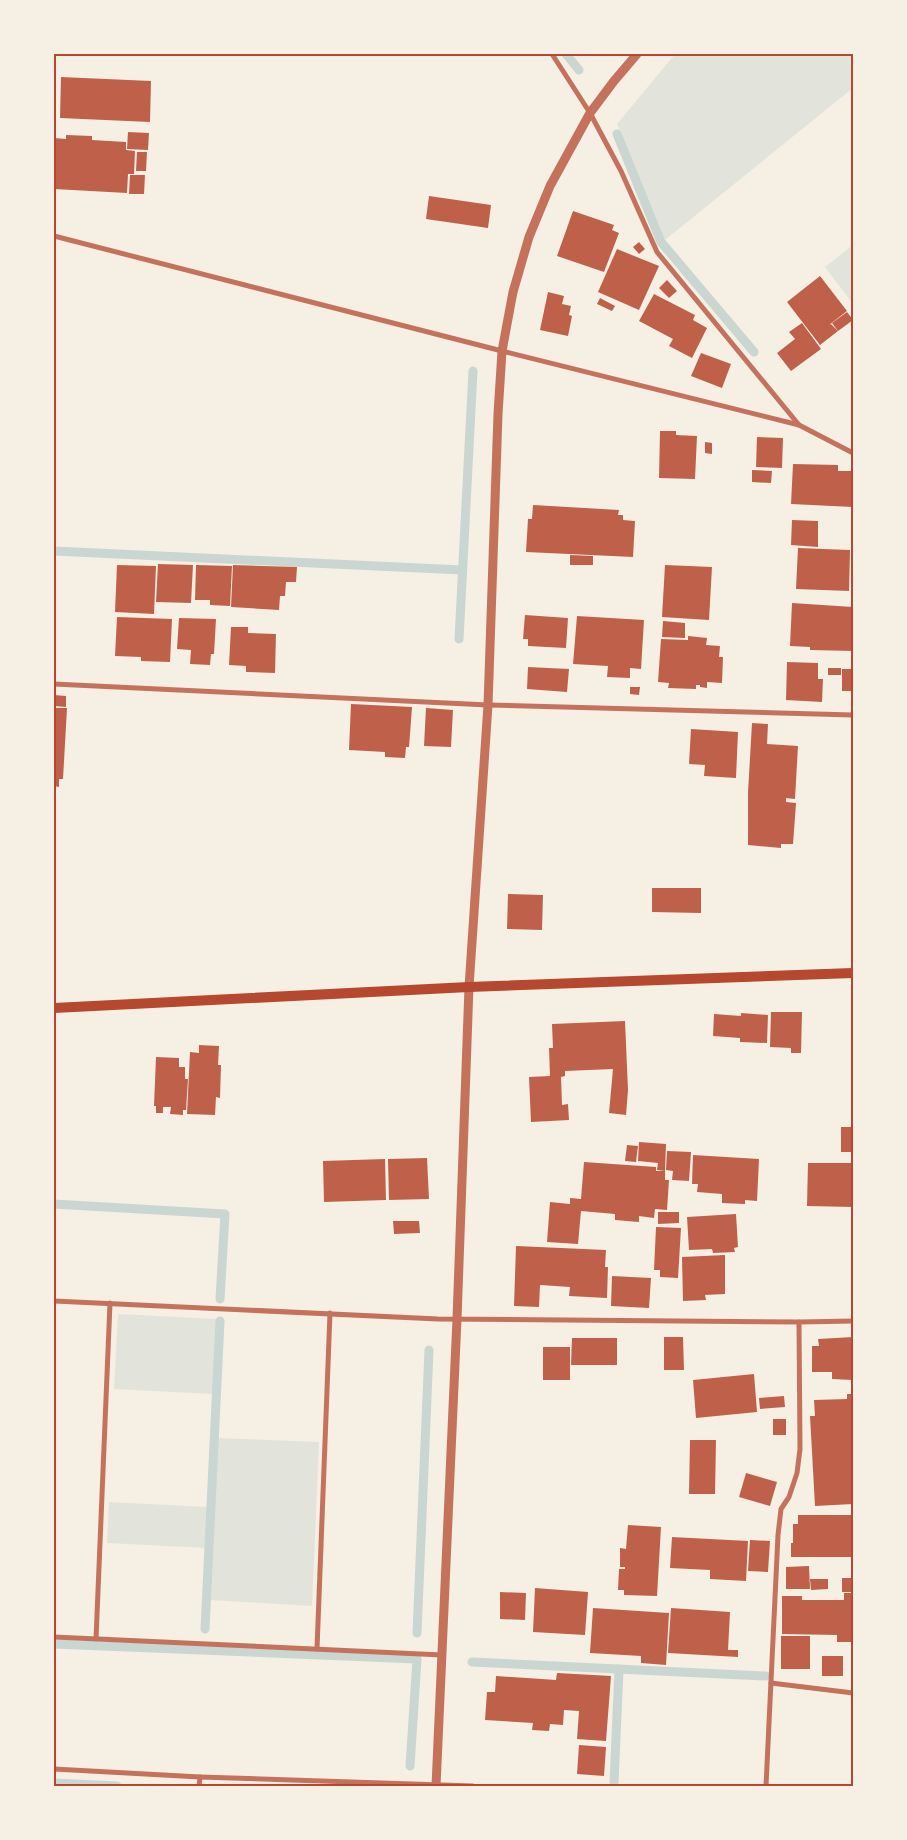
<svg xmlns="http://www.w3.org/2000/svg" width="907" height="1840" font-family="'PT Sans Narrow',sans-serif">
<rect width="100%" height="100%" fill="#f6efe4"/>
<!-- green -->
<g fill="#e2e4dc">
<polygon points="675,54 853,54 853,88 665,240 617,124"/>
<polygon points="853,245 853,304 825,267"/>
<polygon points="118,1314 217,1319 213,1394 114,1389"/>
<polygon points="217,1438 319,1442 312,1606 209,1600"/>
<polygon points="109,1502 208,1507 206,1548 107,1543"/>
</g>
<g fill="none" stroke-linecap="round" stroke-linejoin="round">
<!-- stream -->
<g stroke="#c9d6d2" stroke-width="9">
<polyline points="566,54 579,70"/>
<polyline points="617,134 661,242 754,352"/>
<polyline points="54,551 462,570"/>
<polyline points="459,639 473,371"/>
<polyline points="54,1204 225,1214 220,1299"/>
<polyline points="205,1629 220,1321"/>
<polyline points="417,1633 429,1350"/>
<polyline points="54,1644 417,1659 410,1766"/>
<polyline points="472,1662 766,1676"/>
<polyline points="54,1783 117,1786"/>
<polyline points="614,1783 619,1669"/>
</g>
</g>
<!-- building -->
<g fill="#bf614a">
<polygon points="61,77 151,81 150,122 60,118"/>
<polygon points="128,132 149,133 148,150 127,149"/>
<polygon points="66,135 92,136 92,140 126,142 126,150 135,151 134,174 128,174 127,193 54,189 54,138 66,139"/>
<polygon points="137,152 147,152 146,171 136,171"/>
<polygon points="130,175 145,175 144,194 129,194"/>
<polygon points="429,196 491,205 488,228 426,219"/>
<polygon points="573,211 614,225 612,230 619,233 604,272 557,256"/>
<polygon points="639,242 645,249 639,254 633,247"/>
<polygon points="617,249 659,266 639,310 598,292"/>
<polygon points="820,276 847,311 829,325 831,324 838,331 820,345 787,302"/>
<polygon points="667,280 677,291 669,298 659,288"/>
<polygon points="548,292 564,296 562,304 571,306 569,315 572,316 568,336 540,330"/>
<polygon points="654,294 695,315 693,320 707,328 692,358 669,346 673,339 639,321"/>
<polygon points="600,298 615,306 612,311 597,304"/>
<polygon points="847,312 853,320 838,331 832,323"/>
<polygon points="802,323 821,349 791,371 777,353 795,339 789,332"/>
<polygon points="701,353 731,364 722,388 691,376"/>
<polygon points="660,431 676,431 676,435 697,436 695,479 659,478"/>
<polygon points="757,437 783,438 782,468 756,467"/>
<polygon points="705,442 712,443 712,454 705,453"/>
<polygon points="793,464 838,465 838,471 853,471 853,507 791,504"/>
<polygon points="752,470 772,471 771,483 752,482"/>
<polygon points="533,505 619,510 618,515 623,515 623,520 635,521 633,557 526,552 528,519 532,519"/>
<polygon points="792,520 818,521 818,547 791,545"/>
<polygon points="798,548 850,550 849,591 796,589"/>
<polygon points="570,555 593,556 593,565 570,565"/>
<polygon points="158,564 193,565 191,603 156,602"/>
<polygon points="117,565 156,566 154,614 115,612"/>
<polygon points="196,565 232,566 230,606 210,605 210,600 195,600"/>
<polygon points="233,565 297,567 296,582 286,582 285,596 280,596 279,610 231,607"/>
<polygon points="665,565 712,567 709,620 662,617"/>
<polygon points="792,603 853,607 853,651 810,650 810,647 790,646"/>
<polygon points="525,615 568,618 566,648 528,646 528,639 523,639"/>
<polygon points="577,616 644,620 641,669 630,668 630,678 607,677 608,666 573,664"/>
<polygon points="117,617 172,619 170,662 141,661 141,657 115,656"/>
<polygon points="179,618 216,619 214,654 211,654 210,665 190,664 191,650 177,649"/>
<polygon points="663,621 685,623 685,638 662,637"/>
<polygon points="231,627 248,627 248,633 276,634 275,673 246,672 246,666 229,665"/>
<polygon points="688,636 707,638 706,645 720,646 719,657 723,657 722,683 707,682 707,688 700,687 700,685 696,685 696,689 668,688 669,683 658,682 661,639 688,640"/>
<polygon points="787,662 818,663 818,679 823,679 822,702 786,700"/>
<polygon points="528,667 569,669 567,692 527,689"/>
<rect x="828" y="668" width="13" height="7"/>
<rect x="842" y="669" width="11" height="22"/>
<polygon points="630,687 640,687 639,695 630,694"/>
<polygon points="54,695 66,696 66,707 54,706"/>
<polygon points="351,704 412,707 409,747 406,747 405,758 385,757 385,752 349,750"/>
<polygon points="54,708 67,708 63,779 59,779 59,787 54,786"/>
<polygon points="426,708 453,710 451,747 424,746"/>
<polygon points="752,723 768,724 767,744 798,746 795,799 786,798 786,802 796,803 793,844 781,844 781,848 748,845 748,793"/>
<polygon points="691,729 738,732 736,778 704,776 705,765 689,764"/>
<polygon points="652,888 701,888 701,913 652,912"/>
<polygon points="508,894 543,895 542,930 507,929"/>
<polygon points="771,1012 802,1012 801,1053 791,1053 791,1048 770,1047"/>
<polygon points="741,1013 768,1015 767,1043 740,1042 740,1038 713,1036 714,1014 741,1016"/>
<polygon points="625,1021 628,1090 626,1115 609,1113 613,1069 565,1071 565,1076 561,1077 562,1105 568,1104 569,1120 531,1122 529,1077 550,1076 549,1048 553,1048 552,1024"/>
<polygon points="199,1045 219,1046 218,1065 221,1065 220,1098 216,1097 215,1115 187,1114 190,1052 199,1053"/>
<polygon points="156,1057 179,1058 179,1067 185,1067 185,1079 188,1079 186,1110 183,1110 183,1115 170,1114 171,1107 163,1107 163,1113 156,1113 156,1106 154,1106"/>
<rect x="841" y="1127" width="12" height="25"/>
<polygon points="639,1142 666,1144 665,1171 657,1170 658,1163 638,1161"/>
<polygon points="627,1145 638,1146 636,1162 625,1161"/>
<polygon points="667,1151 691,1152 689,1181 672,1180 673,1171 666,1170"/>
<polygon points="693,1155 759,1159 757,1201 745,1200 745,1204 722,1203 722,1194 697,1192 698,1184 692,1184"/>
<polygon points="427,1158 429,1199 389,1200 388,1159"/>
<polygon points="385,1159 386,1200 324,1202 323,1161"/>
<polygon points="584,1162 656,1167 656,1171 665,1171 665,1180 669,1180 667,1210 655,1209 654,1218 639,1216 639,1222 615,1220 615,1214 581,1211 578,1244 547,1242 550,1202 570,1204 570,1198 581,1199"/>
<polygon points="808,1163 853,1163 853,1207 807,1206"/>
<polygon points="658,1212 679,1212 679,1223 658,1224"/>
<polygon points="736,1214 738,1247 734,1248 735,1252 713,1253 712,1249 689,1250 687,1217"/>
<polygon points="393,1221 419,1221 420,1233 394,1234"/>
<polygon points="656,1227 681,1228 678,1278 660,1277 660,1270 654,1270"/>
<polygon points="516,1246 606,1250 605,1267 608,1267 607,1298 569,1296 570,1287 540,1285 539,1307 514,1306"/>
<polygon points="725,1255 725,1294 705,1295 706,1300 683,1301 682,1257"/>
<polygon points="612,1276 651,1278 649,1308 611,1306"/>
<polygon points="664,1337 683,1337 684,1370 664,1370"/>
<polygon points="853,1337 853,1380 832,1379 832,1372 812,1372 812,1346 819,1346 818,1339"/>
<polygon points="572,1338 617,1338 617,1365 571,1365"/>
<rect x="543" y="1347" width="27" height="33"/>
<polygon points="754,1374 757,1412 696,1418 693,1380"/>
<polygon points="847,1394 853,1394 853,1504 815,1506 810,1416 815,1416 814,1400 847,1399"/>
<polygon points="784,1396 785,1407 760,1409 759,1398"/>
<rect x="773" y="1419" width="13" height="16"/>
<polygon points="690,1440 716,1440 715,1494 689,1494"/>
<polygon points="746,1473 777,1482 770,1506 739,1497"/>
<polygon points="798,1515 853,1515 853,1557 791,1557 791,1543 793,1543 793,1524 798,1524"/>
<polygon points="628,1525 661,1527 657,1596 624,1595 624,1590 618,1590 619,1569 625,1569 625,1567 620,1567 620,1548 626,1549"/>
<polygon points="672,1537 748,1541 746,1581 710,1579 710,1570 670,1568"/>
<polygon points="750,1540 770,1541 768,1572 748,1571"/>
<polygon points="809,1566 810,1589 786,1589 786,1567"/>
<rect x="842" y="1578" width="11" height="14"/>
<polygon points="810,1579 828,1579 828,1589 811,1590"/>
<polygon points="535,1588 588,1592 585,1635 533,1632"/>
<polygon points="500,1592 526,1593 525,1620 500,1619"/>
<polygon points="844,1593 853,1593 853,1642 837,1642 837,1635 782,1634 782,1596 802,1596 802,1600 844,1600"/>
<polygon points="593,1608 669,1613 666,1665 641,1663 641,1656 590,1653"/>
<polygon points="671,1608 730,1612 728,1650 738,1650 738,1657 668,1653"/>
<rect x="781" y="1636" width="29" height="33"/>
<rect x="822" y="1656" width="21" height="20"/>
<polygon points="557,1673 611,1676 606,1741 577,1739 579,1711 564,1710 563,1725 550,1724 549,1731 532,1730 533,1723 485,1720 487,1692 495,1692 496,1676 556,1680"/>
<polygon points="579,1745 606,1747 604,1776 577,1774"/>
</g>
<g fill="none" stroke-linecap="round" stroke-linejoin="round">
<!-- minor -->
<g stroke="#c5725c" stroke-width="5">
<polyline points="552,54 590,113 621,171 657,252 799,425"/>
<polyline points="54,236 502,351 799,425 853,453"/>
<polyline points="54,684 488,705 853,715"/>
<polyline points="54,1301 438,1319 799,1322 853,1321"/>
<polyline points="54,1637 442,1655"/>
<polyline points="96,1639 110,1303"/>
<polyline points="317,1649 330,1313"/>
<polyline points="771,1683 853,1693"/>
<polyline points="54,1769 200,1777 473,1786"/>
<polyline points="199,1786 200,1777"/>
<polyline points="766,1786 778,1535 781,1509 789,1497 797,1473 800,1449 799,1322"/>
</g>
<!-- tertiary -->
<polyline stroke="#c5725c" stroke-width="9" points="436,1786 457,1319 469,987 488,705 498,414 502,351 513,292 529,237 550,186 590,113 614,81 637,54"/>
<!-- secondary -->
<polyline stroke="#b5482f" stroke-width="10" points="54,1008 469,987 853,973"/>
</g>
<!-- border -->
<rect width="907" height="1840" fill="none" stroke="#f6efe4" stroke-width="110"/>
<rect x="55" y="55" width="797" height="1730" fill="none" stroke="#b5482f" stroke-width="2"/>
</svg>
